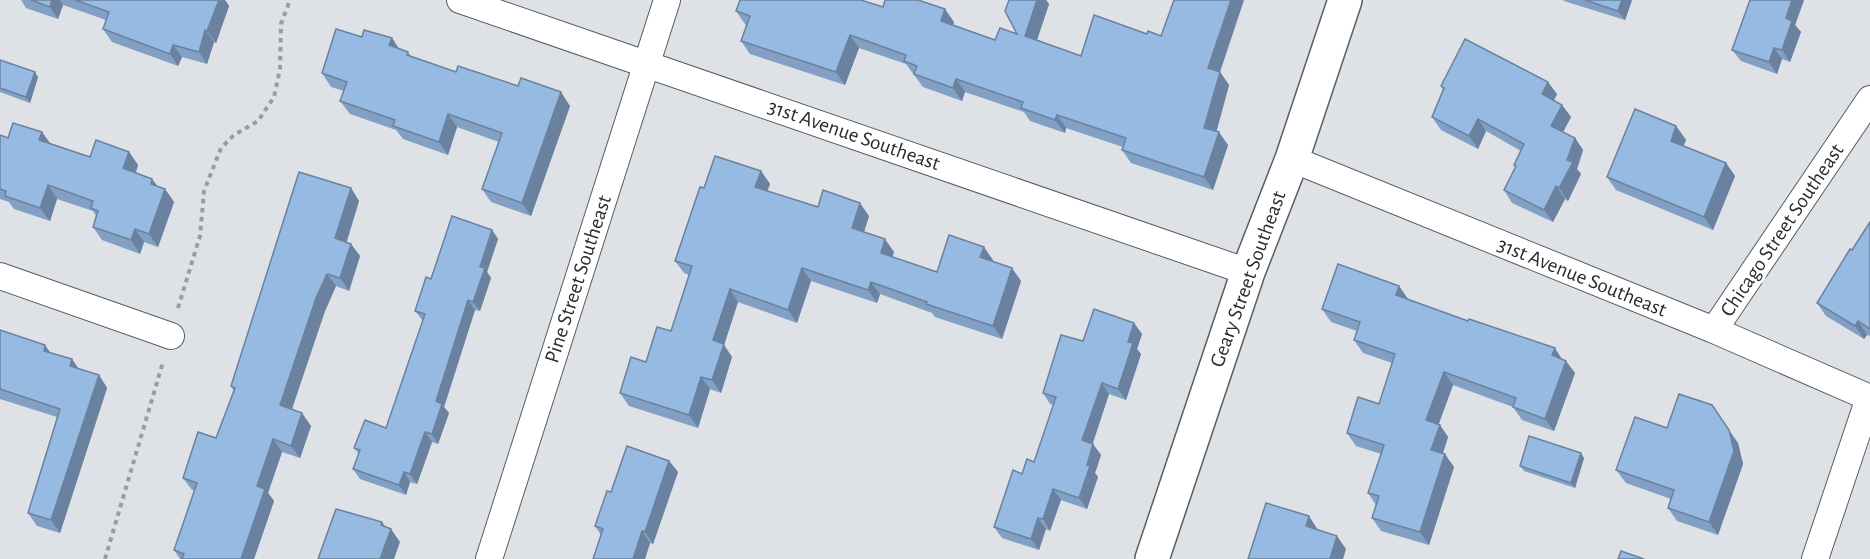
<svg xmlns="http://www.w3.org/2000/svg" width="1870" height="559" font-family="'Alegreya Sans',sans-serif">
<rect width="100%" height="100%" fill="#dee1e5"/>
<g fill="none" stroke-linecap="round" stroke-linejoin="round">
<!-- street casing -->
<g stroke="#5a5d60" stroke-width="28">
<g id="street">
<polyline points="460,0 1248,272"/>
<polyline points="1292,159 1714,330 1870,398"/>
<polyline points="0,276 171,336"/>
<polyline points="1714,330 1870,99"/>
<polyline points="489,559 667,0"/>
<polyline points="1815,559 1869,398"/>
</g>
</g>
<!-- secondary casing -->
<g stroke="#5a5d60" stroke-width="36">
<polyline id="secondary" points="1152,559 1248,272 1292,159 1345,0"/>
</g>
<!-- path -->
<g stroke="#9a9c9f" stroke-width="4" stroke-dasharray="4.5 4.5" stroke-linecap="butt">
<polyline points="178,308 200,236 204,191 221,148 234,135 258,121 274,97 280,69 281,24 290,0"/>
<polyline points="105,559 163,362"/>
</g>
<!-- street -->
<use href="#street" stroke="#fff" stroke-width="26"/>
<!-- secondary -->
<use href="#secondary" stroke="#fff" stroke-width="33"/>
</g>
<!-- wall -->
<g fill="#82a0c3">
<polygon points="21,0 225,0 229,6 216,43 214,42 207,64 182,57 178,66 112,42 103,29 106,20 63,5 58,19 26,8"/>
<polygon points="1009,0 1046,0 1049,4 1037,40 1081,56 1220,72 1229,85 1216,131 1228,145 1213,190 1131,163 1122,150 1123,147 1066,128 1065,133 1030,121 1024,112 965,92 962,101 923,87 906,64 859,48 845,85 750,54 741,41 746,25 745,24 736,11 883,7 954,22 953,26 995,40 1017,34"/>
<polygon points="1563,0 1632,0 1625,20 1564,1"/>
<polygon points="1750,0 1804,0 1795,25 1801,32 1790,62 1782,59 1777,74 1741,61 1732,50"/>
<polygon points="362,37 392,38 399,49 408,52 411,56 456,72 570,106 531,216 491,202 482,189 499,142 457,127 448,155 403,139 396,130 350,114 340,101 344,91 331,87 322,73"/>
<polygon points="0,60 38,77 30,103 0,92"/>
<polygon points="1441,86 1557,94 1554,100 1562,105 1571,117 1563,132 1575,138 1583,150 1577,169 1581,174 1568,201 1565,199 1553,222 1512,203 1504,190 1515,167 1514,165 1521,151 1486,131 1478,149 1441,130 1432,117 1443,90"/>
<polygon points="1676,126 1686,140 1683,146 1726,163 1735,176 1713,230 1616,190 1607,177"/>
<polygon points="42,132 50,143 90,157 129,152 138,165 136,173 152,179 157,186 165,189 174,202 158,247 144,242 140,254 102,240 93,227 96,216 93,211 57,199 50,221 14,209 9,202 0,199 0,135 8,138"/>
<polygon points="761,171 770,184 767,191 818,207 869,216 864,232 894,252 892,257 937,272 993,260 992,261 1021,281 1002,339 935,317 932,313 880,294 877,303 811,281 797,323 738,302 724,345 732,357 721,393 710,389 698,428 629,406 620,393 671,331 689,275 684,273 675,261 704,188"/>
<polygon points="351,188 359,201 346,242 351,244 360,256 349,291 336,286 325,311 291,409 311,426 300,458 282,452 268,493 274,501 254,559 180,559 174,550 195,491 192,490 183,478 216,438 234,391 231,386"/>
<polygon points="1870,222 1870,336 1867,335 1864,339 1826,316 1817,303"/>
<polygon points="492,230 498,239 487,272 491,278 480,311 475,310 444,407 449,413 438,444 432,442 417,484 410,482 406,495 360,479 353,469 359,454 354,448 386,428 423,321 415,311 431,279"/>
<polygon points="1399,286 1408,300 1562,359 1575,373 1554,431 1522,420 1513,407 1453,385 1439,424 1448,437 1443,453 1454,467 1429,545 1381,531 1372,518 1376,505 1368,493 1381,454 1356,446 1347,433 1379,404 1392,363 1363,353 1354,340 1357,331 1331,322 1322,309"/>
<polygon points="1134,323 1142,334 1137,349 1141,354 1126,400 1109,394 1092,444 1101,455 1095,473 1098,477 1087,509 1061,500 1050,531 1046,529 1039,550 1002,538 994,527 1022,474 1034,462 1054,405 1050,404 1043,393 1083,341"/>
<polygon points="0,330 50,353 78,368 99,375 107,388 60,533 37,526 28,513 57,417 0,399"/>
<polygon points="1667,428 1738,443 1743,464 1718,535 1677,521 1668,508 1671,499 1626,483 1616,470"/>
<polygon points="1584,458 1575,488 1524,471 1520,466"/>
<polygon points="669,461 678,472 653,544 650,543 645,559 593,559 601,535 595,526 611,492"/>
</g>
<!-- shaded-wall -->
<g fill="#6a829f">
<polygon points="52,0 60,0 63,5 58,19 50,7"/>
<polygon points="219,0 225,0 229,6 216,43 207,31"/>
<polygon points="1037,0 1046,0 1049,4 1034,49 1025,36"/>
<polygon points="1231,0 1244,0 1220,72 1229,85 1214,141 1204,128 1208,68"/>
<polygon points="1622,0 1632,0 1625,20 1618,11"/>
<polygon points="1792,0 1804,0 1795,25 1801,32 1790,62 1782,50 1786,18"/>
<polygon points="945,9 954,22 950,34 941,21"/>
<polygon points="205,30 214,42 207,64 199,52"/>
<polygon points="850,35 859,48 845,85 836,72"/>
<polygon points="392,38 401,52 389,45"/>
<polygon points="173,45 182,57 178,66 170,54"/>
<polygon points="1774,48 1782,59 1777,74 1769,62"/>
<polygon points="35,72 38,77 30,103 26,97"/>
<polygon points="956,79 965,92 962,101 953,88"/>
<polygon points="1548,82 1557,94 1551,106 1542,94"/>
<polygon points="561,92 570,106 531,216 522,203"/>
<polygon points="1562,105 1571,117 1560,138 1551,126"/>
<polygon points="448,114 457,127 448,155 439,142"/>
<polygon points="1057,115 1066,128 1065,133 1055,120"/>
<polygon points="1478,119 1486,131 1478,149 1469,136"/>
<polygon points="1676,126 1686,140 1680,154 1671,141"/>
<polygon points="42,132 51,145 39,140"/>
<polygon points="1219,132 1228,145 1213,190 1204,177"/>
<polygon points="1575,138 1583,150 1577,169 1581,174 1568,201 1559,188"/>
<polygon points="129,152 138,165 132,182 123,168"/>
<polygon points="1726,163 1735,176 1713,230 1704,217"/>
<polygon points="761,171 770,184 764,200 755,187"/>
<polygon points="152,179 162,192 151,184"/>
<polygon points="48,185 57,199 50,221 40,208"/>
<polygon points="1556,186 1565,199 1553,222 1544,210"/>
<polygon points="351,188 359,201 344,251 335,238"/>
<polygon points="165,189 174,202 158,247 149,234"/>
<polygon points="860,203 869,216 861,241 852,228"/>
<polygon points="135,229 144,242 140,254 131,240"/>
<polygon points="492,230 498,239 487,272 491,278 480,311 473,302 480,267"/>
<polygon points="885,239 894,252 890,266 881,253"/>
<polygon points="351,244 360,256 349,291 340,278"/>
<polygon points="984,247 993,260 989,270 980,257"/>
<polygon points="802,268 811,281 797,323 788,310"/>
<polygon points="1012,268 1021,281 1002,339 993,326"/>
<polygon points="327,274 336,286 325,311 289,418 280,405 316,298"/>
<polygon points="871,282 880,294 877,303 868,290"/>
<polygon points="1399,286 1408,299 1405,308 1396,295"/>
<polygon points="730,289 738,302 724,345 732,357 721,393 712,380 713,340"/>
<polygon points="468,300 475,310 444,407 449,413 438,444 432,434 436,401"/>
<polygon points="1858,321 1867,335 1864,339 1855,326"/>
<polygon points="1134,323 1142,334 1137,349 1141,354 1126,400 1118,389 1128,342"/>
<polygon points="45,345 54,358 44,351"/>
<polygon points="1555,348 1563,361 1552,355"/>
<polygon points="72,359 81,372 70,366"/>
<polygon points="1566,361 1575,373 1554,431 1545,419"/>
<polygon points="1444,372 1453,385 1435,433 1426,420"/>
<polygon points="99,375 107,388 60,533 51,520"/>
<polygon points="701,377 710,389 698,428 689,415"/>
<polygon points="1102,383 1109,394 1090,452 1082,440"/>
<polygon points="302,413 311,426 300,458 291,446"/>
<polygon points="1440,425 1448,437 1440,462 1431,450"/>
<polygon points="1729,430 1738,443 1743,464 1718,535 1709,522"/>
<polygon points="425,432 432,442 417,484 410,474"/>
<polygon points="273,439 282,452 268,493 274,501 254,559 241,559 257,486"/>
<polygon points="1093,444 1101,455 1095,473 1098,477 1087,509 1079,498 1087,465"/>
<polygon points="1581,453 1584,458 1575,488 1571,483"/>
<polygon points="1445,454 1454,467 1429,545 1420,532"/>
<polygon points="669,461 678,472 653,544 645,532"/>
<polygon points="404,472 410,482 406,495 399,485"/>
<polygon points="1053,489 1061,500 1050,531 1043,519"/>
<polygon points="1309,516 1318,530 1306,526"/>
<polygon points="1038,518 1046,529 1039,550 1031,539"/>
<polygon points="382,522 389,532 391,529 400,542 394,559 380,559 381,525"/>
<polygon points="642,531 650,543 645,559 633,559"/>
<polygon points="1337,536 1346,549 1343,559 1330,559"/>
</g>
<!-- building -->
<g fill="#97bae3" stroke="#6a829f" stroke-width="1.5">
<polygon points="31,0 52,0 50,7"/>
<polygon points="75,0 219,0 207,31 205,30 199,52 173,45 170,54 103,29 109,12"/>
<polygon points="740,0 861,0 883,7 885,0 918,0 945,9 941,21 995,40 1000,28 1017,34 1005,11 1009,0 1037,0 1025,36 1081,56 1094,15 1147,34 1148,31 1161,36 1174,0 1231,0 1208,68 1220,72 1204,128 1219,132 1204,177 1122,150 1126,138 1057,115 1055,120 1021,108 1023,102 956,79 953,88 914,74 917,66 904,61 906,55 850,35 836,72 741,41 750,16 736,11"/>
<polygon points="1585,0 1622,0 1618,11"/>
<polygon points="1750,0 1792,0 1786,18 1792,21 1782,50 1774,48 1769,62 1732,50"/>
<polygon points="336,29 362,37 364,30 392,38 389,45 408,52 407,55 456,72 458,66 518,86 521,78 561,92 522,203 482,189 502,133 448,114 439,142 393,126 395,120 340,101 347,82 322,73"/>
<polygon points="1465,39 1548,82 1542,94 1562,105 1551,126 1575,138 1567,160 1573,162 1559,188 1556,186 1544,210 1504,190 1516,166 1514,165 1524,144 1478,119 1469,136 1432,117 1444,88 1441,86"/>
<polygon points="0,60 35,72 26,97 0,88"/>
<polygon points="1635,109 1676,126 1671,141 1726,163 1704,217 1607,177"/>
<polygon points="13,123 42,132 39,140 90,157 96,140 129,152 123,168 152,179 151,184 165,189 149,234 135,229 131,240 93,227 98,211 91,208 93,201 48,185 40,208 5,196 6,191 0,189 0,135 8,138"/>
<polygon points="715,156 761,171 755,187 818,207 823,190 860,203 852,228 885,239 881,253 937,272 949,235 984,247 980,257 1012,268 993,326 926,304 927,302 871,282 868,290 802,268 788,310 730,289 713,340 724,344 712,380 701,377 689,415 620,393 631,357 646,362 657,327 671,331 692,266 675,261 700,187 704,188"/>
<polygon points="299,172 351,188 335,238 351,244 340,278 327,274 316,298 280,405 302,413 291,446 273,439 257,486 265,489 241,559 184,559 182,558 184,554 174,550 197,483 183,478 198,432 216,438 235,388 231,386"/>
<polygon points="452,216 492,230 480,267 485,268 473,302 468,300 436,401 442,404 432,434 425,432 410,474 404,472 399,485 353,469 360,450 354,448 365,420 386,428 425,314 415,311 426,277 431,279"/>
<polygon points="1870,222 1870,329 1858,321 1855,326 1817,303 1850,249 1852,250"/>
<polygon points="1338,264 1399,286 1396,295 1468,321 1469,319 1555,348 1552,355 1566,361 1545,419 1513,407 1516,398 1444,372 1426,420 1440,425 1431,450 1445,454 1420,532 1372,518 1379,496 1368,493 1384,445 1347,433 1358,397 1379,404 1395,354 1354,340 1360,322 1322,309"/>
<polygon points="1094,309 1134,323 1128,342 1133,343 1118,389 1102,383 1082,440 1093,444 1087,465 1090,466 1079,498 1053,489 1043,519 1038,518 1031,539 994,527 1013,470 1022,474 1027,459 1034,462 1056,397 1043,393 1061,335 1083,341"/>
<polygon points="0,330 45,345 44,351 72,359 70,366 99,375 51,520 28,513 60,409 0,389"/>
<polygon points="1679,394 1712,405 1729,430 1734,451 1709,522 1668,508 1674,490 1616,470 1635,417 1667,428"/>
<polygon points="1529,436 1581,453 1571,483 1520,466"/>
<polygon points="627,446 669,461 645,532 642,531 633,559 593,559 603,529 595,526 607,491 611,492"/>
<polygon points="1266,503 1309,516 1306,526 1337,536 1330,559 1248,559"/>
<polygon points="336,509 382,522 381,525 391,529 380,559 318,559"/>
<polygon points="1621,551 1644,559 1618,559"/>
</g>
<g text-anchor="middle" dominant-baseline="central" stroke-width="6" stroke-linejoin="round" paint-order="stroke">
<!-- street labels -->
<g font-size="21" fill="#2a2b2c" stroke="#fff">
<text transform="translate(854 135) rotate(19)">31st Avenue Southeast</text>
<text transform="translate(1782 230) rotate(-56)">Chicago Street Southeast</text>
<text transform="translate(1582 277) rotate(22)">31st Avenue Southeast</text>
<text transform="translate(578 279) rotate(-72)">Pine Street Southeast</text>
<text transform="translate(1248 279) rotate(-70)">Geary Street Southeast</text>
</g>
</g>
</svg>
